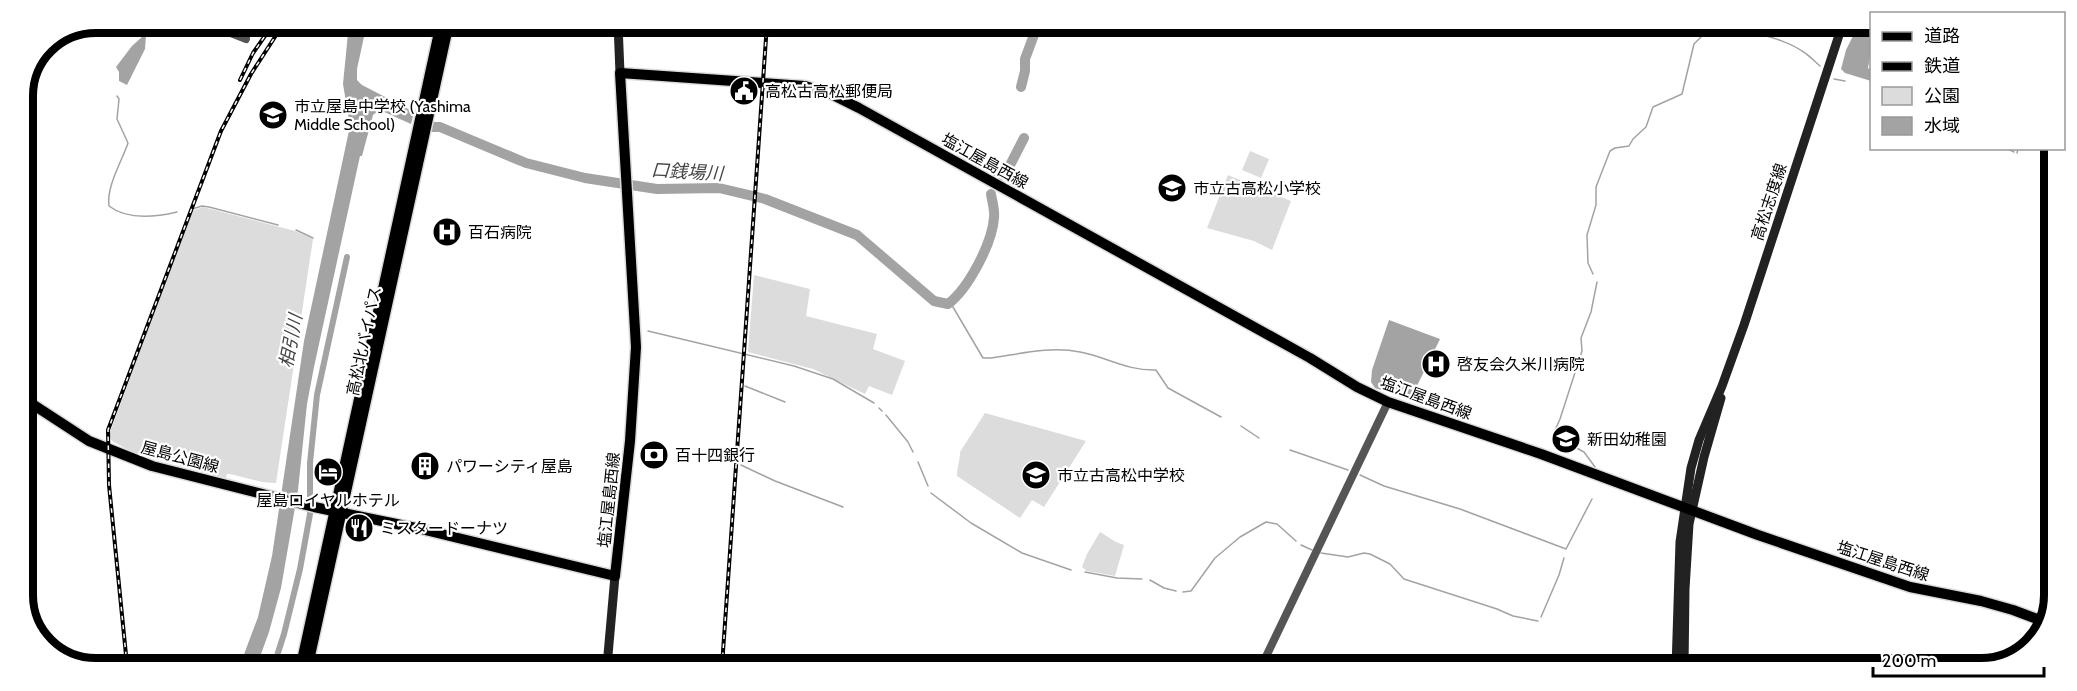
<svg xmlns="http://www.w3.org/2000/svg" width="2077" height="691" font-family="Cabin,'Noto Sans JP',sans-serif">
<rect width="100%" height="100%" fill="#fff"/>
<!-- green -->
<g fill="#dcdcdc">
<polygon points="1250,151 1269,159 1261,178 1242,170"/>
<polygon points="1228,175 1291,201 1272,250 1254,241 1207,228"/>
<polygon points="203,207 295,231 313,239 276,483 262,482 230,474 227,474 226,478 134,453 112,441 109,435 192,211"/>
<polygon points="754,275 810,289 806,316 877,334 873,349 905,361 892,395 869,386 865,394 813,369 748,352"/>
<path d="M985,413l101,28 -42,66 -12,-7 -12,18 -63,-42c0,-9 3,-15 3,-24z"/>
<polygon points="1100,532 1116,542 1124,545 1115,576 1087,571 1082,567 1087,554"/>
</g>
<!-- water -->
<g fill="#a3a3a3">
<polygon points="349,23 367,23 357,69 357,80 362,85 414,112 411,124 382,111 378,111 373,115 362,156 360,156 314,367 307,404 298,490 281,588 269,632 257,665 240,665 258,617 272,556 304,341 350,126 343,84"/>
<polygon points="1858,26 1871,26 1871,51 1868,68 1871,70 1871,81 1845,73 1841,69 1846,50"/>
<polygon points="143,36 146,36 145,49 127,85 119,81 119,72 116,67 132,46"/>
<polygon points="1389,320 1440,339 1410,400 1375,388 1371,382 1372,370"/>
</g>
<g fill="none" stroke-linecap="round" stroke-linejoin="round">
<!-- stream -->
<g stroke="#a3a3a3" stroke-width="1.5">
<path d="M1736,26c21,9 47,12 66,25 7,4 12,10 18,15"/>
<polyline points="1834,79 1845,81"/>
<path d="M117,96l2,3 -2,20 11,24c-6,18 -22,44 -19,63 18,14 47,11 68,6"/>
<polyline points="2006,148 2014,152"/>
<polyline points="2017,153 2018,148"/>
<polyline points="192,209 202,206 209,207 278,225"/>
<polyline points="296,230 313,238"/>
<polyline points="1593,274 1588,263 1587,235 1596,205 1596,187 1610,151 1615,148 1629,146 1633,139 1646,127 1653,107 1682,94 1694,44 1705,33 1706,26"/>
<path d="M950,302l33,56h8c29,-4 59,-12 89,-6 27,5 47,19 76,18l12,18 53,29"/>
<polyline points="648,331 794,366 833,379 874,403"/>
<polyline points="745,386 785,402"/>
<polyline points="879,408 882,411"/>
<polyline points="886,415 908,442 913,452"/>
<polyline points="1241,426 1259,438"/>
<polyline points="1290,450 1348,470"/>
<polyline points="918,462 928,486"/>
<polyline points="741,465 775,481 843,507"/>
<polyline points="1595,467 1584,452 1553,435 1560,419 1582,351 1581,338 1591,312 1597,282"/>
<polyline points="1360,475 1384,486 1460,509 1566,549 1592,499"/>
<polyline points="931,493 971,523 1022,553 1071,570"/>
<polyline points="1301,545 1312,550"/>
<polyline points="1321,553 1348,557 1364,553 1370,554 1390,564 1404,579 1497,609 1513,616 1538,621"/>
<polyline points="1085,572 1117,578 1142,579"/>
<polyline points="1150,580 1164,588 1176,591"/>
<polyline points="1183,592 1191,591 1215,558 1240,537 1266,522 1277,524 1296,541"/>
<polyline points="1541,617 1559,575 1564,558"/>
<polyline points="275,660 293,665"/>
</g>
<!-- canal -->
<polyline stroke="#a3a3a3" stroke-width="6" points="274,665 284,634 300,569 310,514 310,463 317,395 347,257"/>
<!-- river -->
<g stroke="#a3a3a3" stroke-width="10">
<polyline points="1021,87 1025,71 1025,59 1038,24"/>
<path d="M421,121l12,6h7l86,36 59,15 72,11 62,-1 46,11 92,36 77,66 14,3c20,-15 44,-60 46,-86 1,-8 -2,-17 -3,-24"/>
<polyline points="996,179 1008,169 1024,138"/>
</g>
<!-- primary casing -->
<g stroke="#dbdbdb" stroke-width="13">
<polyline id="primary" points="23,398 89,441 152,466 314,507 421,529 615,576 630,441 636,347 620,73 805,86 831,94 859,108 1310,358 1357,387 1388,402 1541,454 1758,535 1910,587 1981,601 2013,610 2048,623"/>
</g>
<!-- trunk casing -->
<g stroke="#dbdbdb" stroke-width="13">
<g id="trunk">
<polyline points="301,665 441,23"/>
<polyline points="308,665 449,23"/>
</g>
</g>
<!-- tertiary -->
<g stroke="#555" stroke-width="8">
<polyline points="205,23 246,39"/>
<polyline points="1261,667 1388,402"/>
</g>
<!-- secondary -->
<g stroke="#222" stroke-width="9">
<polyline points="618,24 620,73"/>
<polyline points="607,666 615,576"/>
<polyline points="1676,668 1680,542 1691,468 1699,440 1722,386 1744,325 1842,26"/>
<polyline points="1684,668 1685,589 1689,524 1704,457 1721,398"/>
</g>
<!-- primary -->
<use href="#primary" stroke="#000" stroke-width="10"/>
<!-- trunk -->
<use href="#trunk" stroke="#000" stroke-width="10"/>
<!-- rail casing -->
<g stroke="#000" stroke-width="4">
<g id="rail">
<polyline points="240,80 253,53 274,23"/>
<polyline points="127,665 109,485 108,430 221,131 251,74 284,23"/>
<polyline points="722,666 767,24"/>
</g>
</g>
<!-- rail -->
<use href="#rail" stroke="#fff" stroke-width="1.5" stroke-dasharray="4.5" stroke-linecap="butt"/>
</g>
<!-- icons -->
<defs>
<g id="civic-disc" transform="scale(1.5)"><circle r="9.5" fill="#000" stroke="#fff"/><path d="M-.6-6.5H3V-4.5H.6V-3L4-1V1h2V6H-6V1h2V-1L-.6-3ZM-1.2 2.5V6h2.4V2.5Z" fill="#fff"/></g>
<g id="school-disc" transform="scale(1.5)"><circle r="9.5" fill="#000" stroke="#fff"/><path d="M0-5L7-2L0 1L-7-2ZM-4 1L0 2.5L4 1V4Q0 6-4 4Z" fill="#fff"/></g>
<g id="hospital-disc" transform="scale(1.5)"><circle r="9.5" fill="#000" stroke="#fff"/><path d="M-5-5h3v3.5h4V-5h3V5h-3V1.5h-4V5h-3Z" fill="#fff"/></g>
<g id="bank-disc" transform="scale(1.5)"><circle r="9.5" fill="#000" stroke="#fff"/><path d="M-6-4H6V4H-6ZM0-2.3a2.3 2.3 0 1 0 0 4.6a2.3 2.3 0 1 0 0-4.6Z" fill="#fff"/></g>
<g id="building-disc" transform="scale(1.5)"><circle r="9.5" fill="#000" stroke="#fff"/><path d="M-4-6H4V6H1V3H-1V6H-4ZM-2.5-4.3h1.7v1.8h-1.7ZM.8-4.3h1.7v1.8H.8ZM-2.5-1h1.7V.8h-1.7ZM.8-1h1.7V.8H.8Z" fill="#fff"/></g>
<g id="hotel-disc" transform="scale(1.5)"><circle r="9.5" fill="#000" stroke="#fff"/><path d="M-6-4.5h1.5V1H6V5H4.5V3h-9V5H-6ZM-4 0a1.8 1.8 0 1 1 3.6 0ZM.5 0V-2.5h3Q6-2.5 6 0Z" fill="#fff"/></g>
<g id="restaurant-disc" transform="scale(1.5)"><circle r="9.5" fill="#000" stroke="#fff"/><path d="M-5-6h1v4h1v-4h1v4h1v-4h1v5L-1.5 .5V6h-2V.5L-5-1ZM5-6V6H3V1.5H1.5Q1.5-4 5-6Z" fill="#fff"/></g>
</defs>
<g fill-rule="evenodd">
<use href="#civic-disc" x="744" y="91"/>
<use href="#school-disc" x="273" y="115"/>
<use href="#school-disc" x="1172" y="188"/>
<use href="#hospital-disc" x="447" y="232"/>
<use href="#hospital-disc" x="1436" y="364"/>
<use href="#school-disc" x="1566" y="439"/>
<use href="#bank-disc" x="654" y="455"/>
<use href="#building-disc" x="425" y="466"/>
<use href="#hotel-disc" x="328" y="472"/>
<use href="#school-disc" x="1036" y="475"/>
<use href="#restaurant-disc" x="359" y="528"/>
</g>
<g text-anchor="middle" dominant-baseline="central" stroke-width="4.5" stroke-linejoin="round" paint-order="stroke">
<!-- poi labels -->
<g font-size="16" fill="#000" stroke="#fff" text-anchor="start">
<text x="765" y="91">高松古高松郵便局</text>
<text x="294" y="106">市立屋島中学校 (Yashima<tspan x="294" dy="18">Middle School)</tspan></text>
<text x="1193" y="188">市立古高松小学校</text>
<text x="468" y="232">百石病院</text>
<text x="1457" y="364">啓友会久米川病院</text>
<text x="1587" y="439">新田幼稚園</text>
<text x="675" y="455">百十四銀行</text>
<text x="446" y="466">パワーシティ屋島</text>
<text x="1057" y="475">市立古高松中学校</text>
<text x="328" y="500" text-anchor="middle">屋島ロイヤルホテル</text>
<text x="380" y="528">ミスタードーナツ</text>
</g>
<!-- street labels -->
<g font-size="16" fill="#000" stroke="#fff">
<text transform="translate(985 161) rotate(29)">塩江屋島西線</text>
<text transform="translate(1769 202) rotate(-72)">高松志度線</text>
<text transform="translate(364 341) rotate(-78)">高松北バイパス</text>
<text transform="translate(1426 398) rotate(20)">塩江屋島西線</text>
<text transform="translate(180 457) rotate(15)">屋島公園線</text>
<text transform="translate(609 500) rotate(-84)">塩江屋島西線</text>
<text transform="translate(1883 561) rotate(18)">塩江屋島西線</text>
</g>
<!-- water labels -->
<g font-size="18" font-style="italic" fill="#444" stroke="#fff">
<text transform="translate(687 172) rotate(3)">口銭場川</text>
<text transform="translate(291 341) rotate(-79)">相引川</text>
</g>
</g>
<!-- crop -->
<path d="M0 0H2077V691H0ZM96 33H1981A63 63 0 0 1 2044 96V595A63 63 0 0 1 1981 658H96A63 63 0 0 1 33 595V96A63 63 0 0 1 96 33Z" fill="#fff" fill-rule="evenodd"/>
<path fill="none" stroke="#000" stroke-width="8" d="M96 33H1981A63 63 0 0 1 2044 96V595A63 63 0 0 1 1981 658H96A63 63 0 0 1 33 595V96A63 63 0 0 1 96 33Z"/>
<!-- legend -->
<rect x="1870" y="12" width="195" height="138" fill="#ffffff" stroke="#999999" stroke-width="1.5"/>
<rect x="1882" y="32" width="30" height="9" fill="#000000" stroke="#999999" stroke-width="1.5"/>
<text x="1924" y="42" font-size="18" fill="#000000">道路</text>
<rect x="1882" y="62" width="30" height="9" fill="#000000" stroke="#999999" stroke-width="1.5"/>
<text x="1924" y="72" font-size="18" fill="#000000">鉄道</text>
<rect x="1882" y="87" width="30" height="18" fill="#dcdcdc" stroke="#999999" stroke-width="1.5"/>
<text x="1924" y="102" font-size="18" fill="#000000">公園</text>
<rect x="1882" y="117" width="30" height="18" fill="#a3a3a3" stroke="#999999" stroke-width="1.5"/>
<text x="1924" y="132" font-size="18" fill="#000000">水域</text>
<!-- scale -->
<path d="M1873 667v9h171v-9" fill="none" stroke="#000000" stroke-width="3"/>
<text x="1882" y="667" font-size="18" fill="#000000" stroke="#ffffff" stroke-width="4.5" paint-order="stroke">200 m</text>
</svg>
